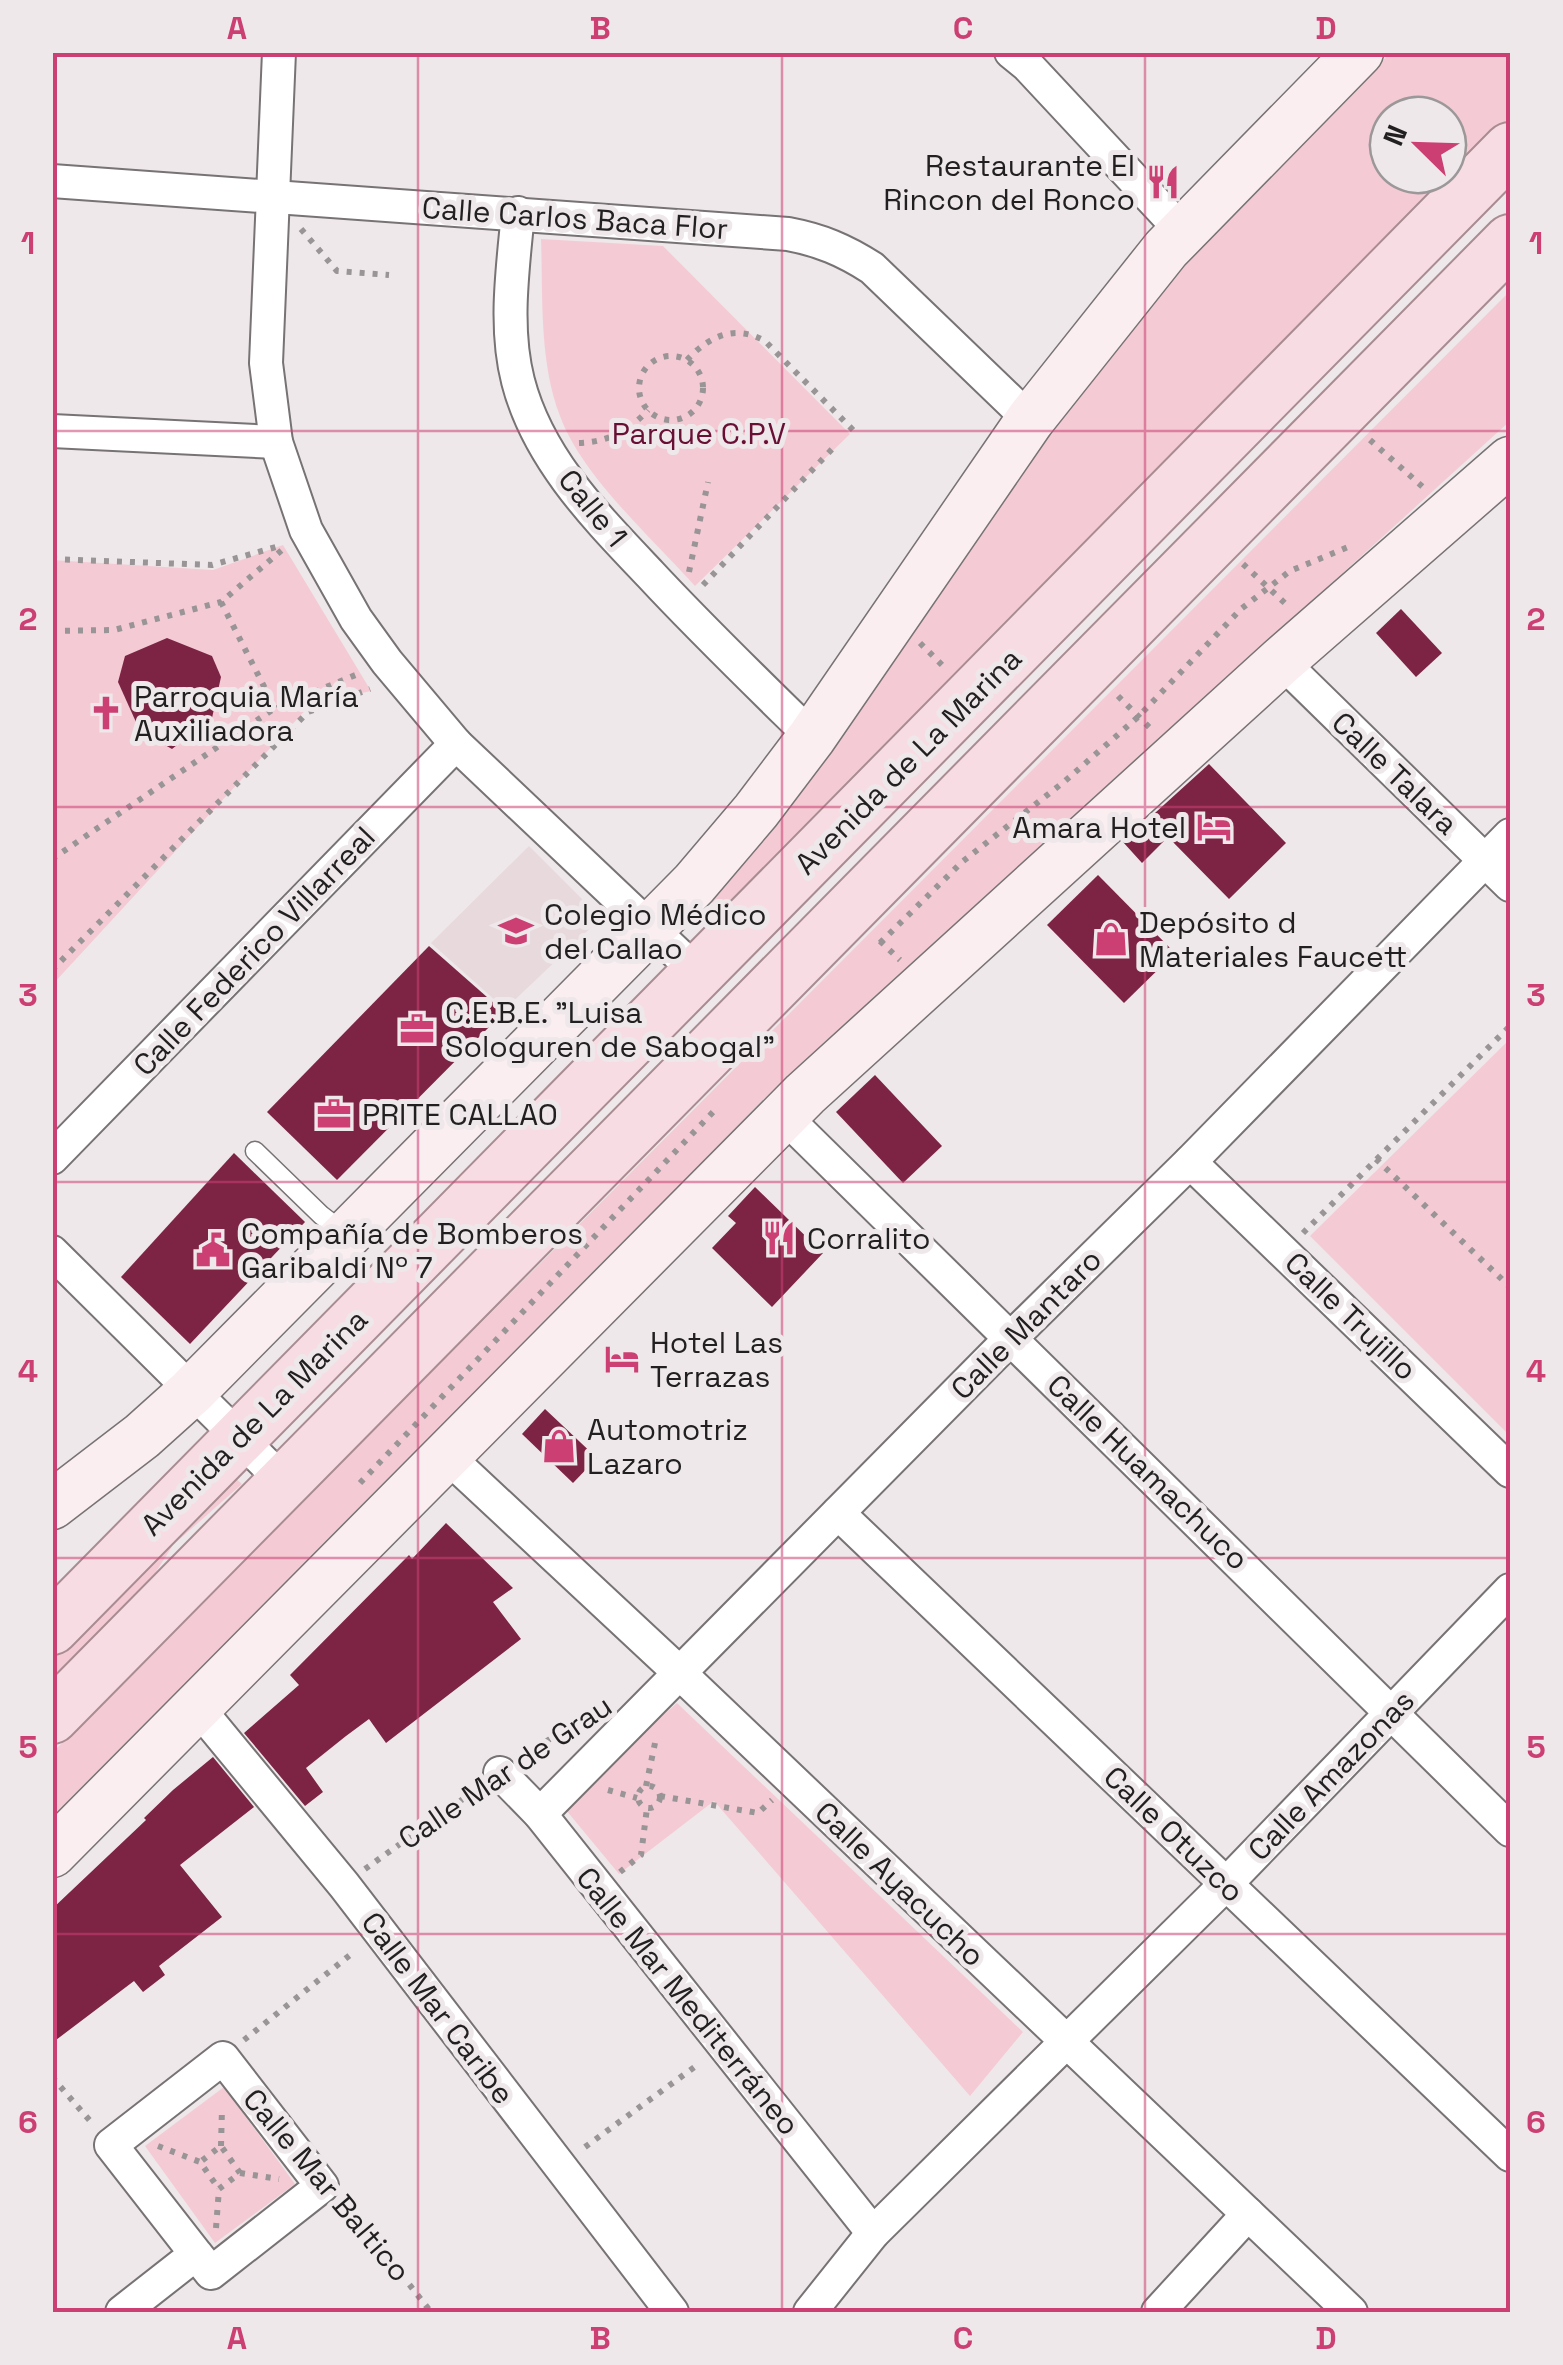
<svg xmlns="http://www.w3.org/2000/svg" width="1563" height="2365" font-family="'Space Grotesk',sans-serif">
<rect width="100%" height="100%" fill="#eee8ea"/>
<!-- built -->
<polygon fill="#e7d9dc" points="529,846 601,918 505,1009 431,943"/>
<!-- green -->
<g fill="#f4cbd5" fill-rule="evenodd">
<path d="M1390,53h120v65l-778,797 -25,-16 339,-470 142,-173zM1388,115h60v60h-60z"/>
<path d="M541,239l122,7 187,188 -155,152c-44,-49 -113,-110 -135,-170 -21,-55 -17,-119 -19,-177z"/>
<polygon points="1510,291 1510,421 763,1100 53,1818 53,1752"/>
<polygon points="283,545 371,691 311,704 53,984 52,560 213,570"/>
<polygon points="1510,1039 1510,1436 1310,1236"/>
<polygon points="227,1471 242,1484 173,1545 135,1605 53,1691 53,1649"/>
<polygon points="677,1703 1023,2032 970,2096 714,1801 619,1874 561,1804"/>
<polygon points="224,2087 295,2184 215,2243 145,2146"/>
</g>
<!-- building -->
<g fill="#7d2445">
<polygon points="1401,609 1442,653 1416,677 1376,633"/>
<polygon points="167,638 212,656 221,677 212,718 172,749 140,731 118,682 125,656"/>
<polygon points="1209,764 1286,843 1229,899 1168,837 1142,863 1123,842"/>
<polygon points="1098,875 1175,953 1124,1003 1047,925"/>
<polygon points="429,946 504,1012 337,1180 267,1112"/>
<polygon points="875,1075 942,1146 903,1183 836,1112"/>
<polygon points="234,1153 305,1222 190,1344 121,1277"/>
<polygon points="755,1187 823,1253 772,1307 712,1248 736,1223 728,1216"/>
<polygon points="545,1409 597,1458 573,1483 522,1434"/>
<polygon points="446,1523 513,1588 493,1602 521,1639 386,1743 369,1719 346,1736 306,1768 323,1792 305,1806 244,1733 299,1685 290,1675 409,1555 412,1559"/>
<polygon points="213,1757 254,1807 180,1865 222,1917 159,1966 165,1975 143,1992 134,1981 52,2043 52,1909 146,1820 144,1818 173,1790"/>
</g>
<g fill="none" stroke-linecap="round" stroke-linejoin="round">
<!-- lane casing -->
<g stroke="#777273" stroke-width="21">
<polyline id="lane" points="255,1151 321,1215 347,1235"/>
</g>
<!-- street casing -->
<g stroke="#777273" stroke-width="36">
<g id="street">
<polyline points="279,52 266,363 276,442 306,530 356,619 387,662 456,744 699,974"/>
<polyline points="1011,52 1027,65 1181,230"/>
<path d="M52,181l736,53c32,6 56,16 84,34l158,152"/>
<path d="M518,213c-5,54 -14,114 0,168 20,78 79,137 132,193 52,56 107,109 162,163"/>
<polyline points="52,431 276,442"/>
<polyline points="1281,661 1510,885"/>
<polyline points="784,1116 1510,1830"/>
<polyline points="52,1158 456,744"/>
<polyline points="1190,1162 1510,1471"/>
<polyline points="52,1252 284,1482"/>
<polyline points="448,1457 668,1662 1351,2312"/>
<polyline points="838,1513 1510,2155"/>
<polyline points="198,1708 344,1885 672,2312"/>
<polyline points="500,1773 540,1814 873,2233"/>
<polyline points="540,1814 1012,1337 1190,1162 1510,835"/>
<polyline points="122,2312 196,2254 211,2273 322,2186 223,2058 111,2145 196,2254"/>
<polyline points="810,2312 873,2233 1226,1884 1510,1590"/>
<polyline points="1158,2312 1248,2214"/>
</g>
</g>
<!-- secondary casing -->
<g stroke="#777273" stroke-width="51">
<g id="secondary">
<polyline points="52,1505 142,1436 191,1392 694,884 756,811 812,737 1030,420 1166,249 1359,52"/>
<polyline points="52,1853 805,1094 1281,661 1510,461"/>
</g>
</g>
<!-- primary casing -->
<g stroke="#a88c92" stroke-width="56">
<g id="primary">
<polyline points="52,1628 1510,149"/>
<polyline points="52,1717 1510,241"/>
</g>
</g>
<!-- path -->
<g stroke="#999496" stroke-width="6" stroke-dasharray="5 8" stroke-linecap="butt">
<polyline points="301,229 337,271 389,275"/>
<circle cx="671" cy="388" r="32"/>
<path d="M687,360c22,-24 48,-36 78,-19l88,89"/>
<polyline points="1370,440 1424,488"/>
<path d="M579,443c29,-1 50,-12 69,-33"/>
<polyline points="52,559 212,565 283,545"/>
<polyline points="1243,564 1289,607"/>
<polyline points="689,572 708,482"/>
<polyline points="703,585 835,446"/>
<polyline points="221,602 275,708"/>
<polyline points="52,631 114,630 221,602 282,550"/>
<polyline points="920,643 943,666"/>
<polyline points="1118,696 1152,730"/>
<polyline points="52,859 275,708 358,674"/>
<polyline points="880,941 900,960"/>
<polyline points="880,943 962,862 1065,781 1138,717 1241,609 1290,571 1353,545"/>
<polyline points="52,970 308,712 370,689"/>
<polyline points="1376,1159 1510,1287"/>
<polyline points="1303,1233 1510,1026"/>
<polyline points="360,1483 713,1112"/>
<polyline points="524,1756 597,1708"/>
<circle cx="649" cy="1797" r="11"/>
<polyline points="646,1786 655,1743"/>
<polyline points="608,1790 637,1798"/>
<polyline points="660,1796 758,1813 772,1800"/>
<polyline points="365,1869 477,1789"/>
<polyline points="620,1872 641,1855 647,1808"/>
<polyline points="244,2040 355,1951"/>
<polyline points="52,2077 91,2122"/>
<polyline points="158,2146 200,2162 219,2189 240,2173 221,2146 200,2162"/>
<polyline points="221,2146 222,2108"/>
<polyline points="585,2147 700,2063"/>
<polyline points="240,2173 279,2179"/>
<polyline points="345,2203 431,2312"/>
<polyline points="216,2228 219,2189"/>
</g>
<!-- lane -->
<use href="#lane" stroke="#fff" stroke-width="18"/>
<!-- street -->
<use href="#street" stroke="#fff" stroke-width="32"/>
<!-- secondary -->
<use href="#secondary" stroke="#fbeef1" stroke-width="48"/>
<!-- primary -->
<use href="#primary" stroke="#f7dde3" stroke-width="52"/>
</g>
<!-- grid -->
<path fill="none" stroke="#cb3f73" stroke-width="2.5" stroke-opacity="0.55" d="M418,52v2260M782,52v2260M1145,52v2260M52,431h1458M52,807h1458M52,1182h1458M52,1558h1458M52,1934h1458"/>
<!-- icons -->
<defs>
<g id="restaurant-bare" transform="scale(2.7)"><path d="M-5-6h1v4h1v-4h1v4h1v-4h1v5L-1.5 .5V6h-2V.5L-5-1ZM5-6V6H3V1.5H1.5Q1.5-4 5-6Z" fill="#cb3f73" stroke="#eee8ea" stroke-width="2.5" paint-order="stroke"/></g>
<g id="church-bare" transform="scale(2.7)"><path d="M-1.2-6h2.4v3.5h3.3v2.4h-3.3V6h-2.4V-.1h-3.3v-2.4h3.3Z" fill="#cb3f73" stroke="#eee8ea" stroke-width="2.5" paint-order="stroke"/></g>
<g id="hotel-bare" transform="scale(2.7)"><path d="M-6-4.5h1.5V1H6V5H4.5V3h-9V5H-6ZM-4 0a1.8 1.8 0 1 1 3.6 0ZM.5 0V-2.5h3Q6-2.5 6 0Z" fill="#cb3f73" stroke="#eee8ea" stroke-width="2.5" paint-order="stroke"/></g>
<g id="university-bare" transform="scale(2.7)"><path d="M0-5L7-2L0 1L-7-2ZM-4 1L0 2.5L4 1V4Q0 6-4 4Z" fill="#cb3f73" stroke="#eee8ea" stroke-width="2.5" paint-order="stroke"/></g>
<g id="shop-bare" transform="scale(2.7)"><path d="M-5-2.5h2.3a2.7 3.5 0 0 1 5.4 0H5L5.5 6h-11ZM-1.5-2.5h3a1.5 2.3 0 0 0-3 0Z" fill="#cb3f73" stroke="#eee8ea" stroke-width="2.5" paint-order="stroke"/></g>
<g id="office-bare" transform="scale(2.7)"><path d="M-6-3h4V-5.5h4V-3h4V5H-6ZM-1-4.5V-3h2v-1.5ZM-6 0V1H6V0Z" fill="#cb3f73" stroke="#eee8ea" stroke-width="2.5" paint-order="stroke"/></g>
<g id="civic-bare" transform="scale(2.7)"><path d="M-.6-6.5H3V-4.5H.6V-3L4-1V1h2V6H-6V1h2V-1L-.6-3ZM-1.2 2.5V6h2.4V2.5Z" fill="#cb3f73" stroke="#eee8ea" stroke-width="2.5" paint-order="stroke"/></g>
</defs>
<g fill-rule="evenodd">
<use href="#restaurant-bare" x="1163" y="182"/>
<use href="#church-bare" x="106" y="713"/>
<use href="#hotel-bare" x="1214" y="827"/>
<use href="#university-bare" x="516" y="931"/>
<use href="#shop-bare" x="1111" y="939"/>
<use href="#office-bare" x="417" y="1029"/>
<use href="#office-bare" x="334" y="1114"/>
<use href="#restaurant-bare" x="779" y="1238"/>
<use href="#civic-bare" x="213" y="1250"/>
<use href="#hotel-bare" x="622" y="1359"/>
<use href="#shop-bare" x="559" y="1446"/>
</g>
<g text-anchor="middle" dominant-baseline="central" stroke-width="10" stroke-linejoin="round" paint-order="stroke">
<!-- poi labels -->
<g font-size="30" fill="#211f1f" stroke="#eee8ea" text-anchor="start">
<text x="1135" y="165" text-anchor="end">Restaurante El<tspan x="1135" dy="34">Rincon del Ronco</tspan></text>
<text x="134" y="696">Parroquia María<tspan x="134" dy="34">Auxiliadora</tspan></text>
<text x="1186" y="827" text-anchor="end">Amara Hotel</text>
<text x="544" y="914">Colegio Médico<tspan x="544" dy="34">del Callao</tspan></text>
<text x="1139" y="922">Depósito d<tspan x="1139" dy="34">Materiales Faucett</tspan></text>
<text x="445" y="1012">C.E.B.E. "Luisa<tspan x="445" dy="34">Sologuren de Sabogal"</tspan></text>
<text x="362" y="1114">PRITE CALLAO</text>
<text x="241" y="1233">Compañía de Bomberos<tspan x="241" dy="34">Garibaldi Nº 7</tspan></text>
<text x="807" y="1238">Corralito</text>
<text x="650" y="1342">Hotel Las<tspan x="650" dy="34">Terrazas</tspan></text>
<text x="587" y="1429">Automotriz<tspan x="587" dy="34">Lazaro</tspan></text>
</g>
<!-- street labels -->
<g font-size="30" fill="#211f1f" stroke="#eee8ea">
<text transform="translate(575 218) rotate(4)">Calle Carlos Baca Flor</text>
<text transform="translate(593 508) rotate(51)">Calle 1</text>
<text transform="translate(908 761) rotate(-45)">Avenida de La Marina</text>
<text transform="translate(1395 773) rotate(44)">Calle Talara</text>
<text transform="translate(254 951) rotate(-46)">Calle Federico Villarreal</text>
<text transform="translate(1351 1316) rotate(44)">Calle Trujillo</text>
<text transform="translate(1026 1324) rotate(-45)">Calle Mantaro</text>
<text transform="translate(254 1422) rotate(-45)">Avenida de La Marina</text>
<text transform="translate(1148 1472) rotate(44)">Calle Huamachuco</text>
<text transform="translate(505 1772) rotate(-34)">Calle Mar de Grau</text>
<text transform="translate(1331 1775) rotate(-46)">Calle Amazonas</text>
<text transform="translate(1174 1834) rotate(44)">Calle Otuzco</text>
<text transform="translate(900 1884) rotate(44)">Calle Ayacucho</text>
<text transform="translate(688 2001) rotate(51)">Calle Mar Mediterráneo</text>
<text transform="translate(438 2008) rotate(53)">Calle Mar Caribe</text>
<text transform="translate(327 2185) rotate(50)">Calle Mar Baltico</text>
</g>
<!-- park labels -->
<g font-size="30" fill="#680f34" stroke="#eee8ea">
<text x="699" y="433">Parque C.P.V</text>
</g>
</g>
<!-- border -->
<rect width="1563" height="2365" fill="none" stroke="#eee8ea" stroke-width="110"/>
<!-- north arrow -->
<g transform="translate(1418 145) rotate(293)"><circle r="48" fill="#eee8ea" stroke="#9c9899" stroke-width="2.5"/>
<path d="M0-8L18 38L0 25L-18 38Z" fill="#cb3f73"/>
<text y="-15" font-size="28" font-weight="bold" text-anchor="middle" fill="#211f1f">N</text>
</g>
<rect x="55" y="55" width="1453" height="2255" fill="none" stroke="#cb3f73" stroke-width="4"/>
<g font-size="32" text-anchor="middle" font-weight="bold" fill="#cb3f73">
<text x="237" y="39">A</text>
<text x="600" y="39">B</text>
<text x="963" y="39">C</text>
<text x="1326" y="39">D</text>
<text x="28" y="254">1</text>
<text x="1536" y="254">1</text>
<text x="28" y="630">2</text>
<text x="1536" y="630">2</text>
<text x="28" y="1006">3</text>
<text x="1536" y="1006">3</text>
<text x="28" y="1382">4</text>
<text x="1536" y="1382">4</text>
<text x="28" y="1758">5</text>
<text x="1536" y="1758">5</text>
<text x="28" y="2133">6</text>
<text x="1536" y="2133">6</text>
<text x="237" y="2349">A</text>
<text x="600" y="2349">B</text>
<text x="963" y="2349">C</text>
<text x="1326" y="2349">D</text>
</g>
</svg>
